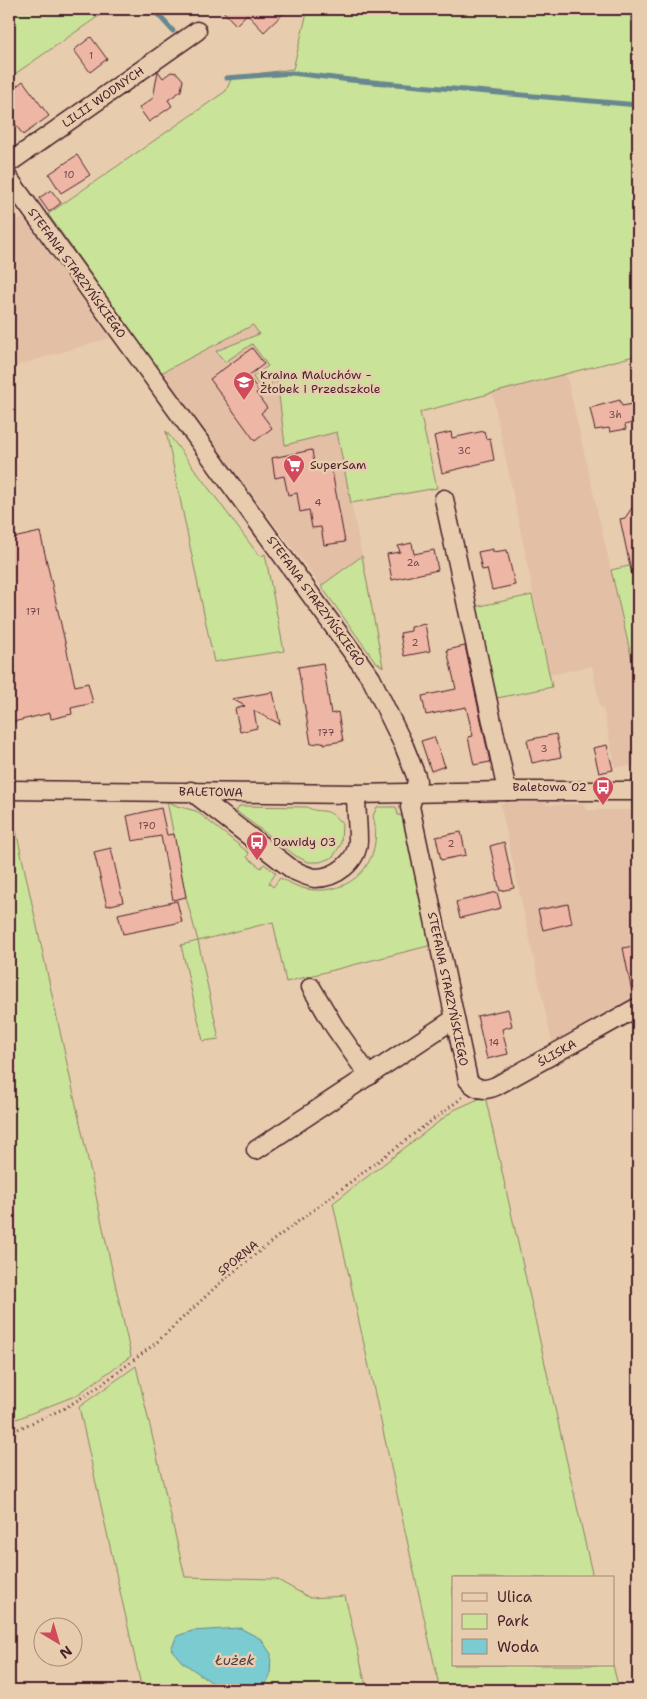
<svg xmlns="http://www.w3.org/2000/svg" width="647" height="1699" font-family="'Shantell Sans',sans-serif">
<rect width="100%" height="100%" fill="#e7cdae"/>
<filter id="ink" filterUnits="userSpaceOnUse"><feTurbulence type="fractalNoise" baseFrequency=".02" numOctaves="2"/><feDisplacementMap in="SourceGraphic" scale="10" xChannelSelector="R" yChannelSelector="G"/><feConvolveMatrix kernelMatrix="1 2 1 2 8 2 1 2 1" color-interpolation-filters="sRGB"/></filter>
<g filter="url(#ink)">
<!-- built -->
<g fill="#e3bfa6">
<polygon points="18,219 25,219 110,338 9,368 9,224"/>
<polygon points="253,325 278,359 277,379 285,445 337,432 362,556 321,586 161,373"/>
<polygon points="566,373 638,688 638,766 615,767 603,708 600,707 592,666 550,675 492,392"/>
<polygon points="545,802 548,805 584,804 586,810 638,810 638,997 553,1047 500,803"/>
</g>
<!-- green -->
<g fill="#c9e399" stroke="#8a8162">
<polygon points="9,9 109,9 9,78"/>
<polygon points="308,9 638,9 638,355 420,412 437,488 351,503 337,432 285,445 277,379 263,390 253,377 268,366 252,344 225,362 216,351 259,334 253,325 161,373 48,214 226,91 232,77 293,69"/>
<polygon points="166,431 260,557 265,554 284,651 214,662"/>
<polygon points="362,556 383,667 375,661 321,586"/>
<polygon points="638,564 638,677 636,677 611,570"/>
<polygon points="532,595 552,687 497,698 496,693 490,685 475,607"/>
<path d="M167,801l10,5 19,5 53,42 -2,4 14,11 3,-4 12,9 -7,10 4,4 7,-9c8,4 17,9 26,11 46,8 79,-28 67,-73l4,-9h19l2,8 5,1 29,129 -146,37 -13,-60 -75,19 21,98 -16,2 -22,-96 17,-4 -12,-44z"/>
<polygon points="9,802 10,803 131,1356 77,1395 9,1422"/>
<path d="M240,806l67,1c13,8 19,-2 32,14h3l-1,23 -8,13 -13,5h-12l-12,-6 -60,-45z"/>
<polygon points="485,1096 593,1578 453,1578 453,1665 613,1665 619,1690 440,1690 333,1203 454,1110"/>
<polygon points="136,1366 185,1577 276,1579 310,1598 345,1596 367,1690 142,1690 79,1407"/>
</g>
<!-- water -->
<polygon fill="#7accd1" stroke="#67878f" points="240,1628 261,1639 271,1654 270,1677 261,1690 227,1690 217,1686 182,1662 171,1649 177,1636 192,1631"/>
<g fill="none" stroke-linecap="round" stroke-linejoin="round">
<!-- stream -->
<g stroke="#67878f" stroke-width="5">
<polyline points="153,9 173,31"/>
<polyline points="226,78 292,73 350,80 638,105"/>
</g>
</g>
<!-- building -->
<g fill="#eeb6a5" stroke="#4a1f2b">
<polygon points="221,9 288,9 264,32 247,14 236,25"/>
<polygon points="91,37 107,59 90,72 74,50"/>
<polygon points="158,71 163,78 171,72 177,73 183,80 181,91 168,100 172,106 149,122 139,108 153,98"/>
<polygon points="23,81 49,116 23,135 9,115 9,107 16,101 9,92"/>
<polygon points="77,155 90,175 61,193 49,174"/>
<polygon points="51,190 61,203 49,212 39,198"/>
<polygon points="252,348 264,364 248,376 259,391 256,393 267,408 261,413 272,428 255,441 210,379"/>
<polygon points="620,400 622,406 638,403 638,421 625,425 626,429 610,432 609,428 595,430 590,408"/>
<polygon points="484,431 486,439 490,438 494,460 442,473 434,436 451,432 452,438"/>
<polygon points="312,450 315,469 331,466 345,542 324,545 321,527 312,528 309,510 300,512 297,493 288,495 284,476 275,478 272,458"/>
<polygon points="638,499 638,574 632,575 620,519 625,518"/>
<polygon points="40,532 75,686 88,683 93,703 71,708 72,714 51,719 50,713 9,723 9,539"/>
<polygon points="412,543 414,554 434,550 438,570 392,580 387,554 400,552 398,546"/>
<polygon points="493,549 493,552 507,550 515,585 492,590 487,569 482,570 478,552"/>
<polygon points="425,624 430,651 404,656 400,633 411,631 411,627"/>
<polygon points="465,646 490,762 474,765 468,737 473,736 466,707 426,715 422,696 456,689 447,650"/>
<polygon points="323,663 331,714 338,712 343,741 324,744 324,742 311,744 298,667"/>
<polygon points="273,692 280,724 254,711 257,728 240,732 235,709 245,706 232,699"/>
<polygon points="556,734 561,757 532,763 527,740"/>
<polygon points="434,737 445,766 431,771 421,741"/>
<polygon points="607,745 613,770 599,773 593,748"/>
<polygon points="161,808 167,835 174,834 186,897 173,900 161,836 132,841 127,816"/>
<polygon points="461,832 466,855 441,860 436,837"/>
<polygon points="504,842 514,888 500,891 490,846"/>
<polygon points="111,848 123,902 107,906 94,852"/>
<polygon points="497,892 501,908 460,918 456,902"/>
<polygon points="177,901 182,922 123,934 118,914"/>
<polygon points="568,904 572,923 543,930 538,910"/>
<polygon points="638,945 638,991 632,992 623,948"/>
<polygon points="508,1009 512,1026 502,1029 508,1054 487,1059 477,1016"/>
</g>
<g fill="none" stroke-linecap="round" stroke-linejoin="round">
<!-- minor casing -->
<g stroke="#4a1f2b" stroke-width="21">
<g id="minor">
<polyline points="9,163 197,31"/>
<path d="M9,179l362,499 33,68 12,30 1,5 -7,26 1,4 57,269c8,10 17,11 28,6l142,-79"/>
<polyline points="444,499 507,791"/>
<polyline points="9,790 356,794 507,791 638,791"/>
<path d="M191,791l102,79c7,3 15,7 22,8 21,0 42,-16 43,-37 0,-16 -2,-31 -2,-47"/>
<polyline points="311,987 334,1026 369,1076"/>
<polyline points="256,1150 454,1019"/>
</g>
</g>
<!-- path -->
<polyline stroke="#4a1f2b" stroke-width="3" stroke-dasharray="1 4" stroke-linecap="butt" points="9,1433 65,1408 97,1388 156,1343 221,1282 271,1242 463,1097"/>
<!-- minor -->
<use href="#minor" stroke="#e7cdae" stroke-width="18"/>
</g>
</g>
<!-- icons -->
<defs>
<g id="school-pin" transform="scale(1.125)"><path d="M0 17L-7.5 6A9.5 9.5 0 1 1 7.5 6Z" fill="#d1495b" stroke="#e7cdae"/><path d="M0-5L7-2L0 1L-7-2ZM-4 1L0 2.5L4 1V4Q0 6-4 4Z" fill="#fff"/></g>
<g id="supermarket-pin" transform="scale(1.125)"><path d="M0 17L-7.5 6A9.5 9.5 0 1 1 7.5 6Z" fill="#d1495b" stroke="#e7cdae"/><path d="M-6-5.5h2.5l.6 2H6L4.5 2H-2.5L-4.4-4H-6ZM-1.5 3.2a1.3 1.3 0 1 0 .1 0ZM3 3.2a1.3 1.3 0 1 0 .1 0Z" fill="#fff"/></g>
<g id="bus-pin" transform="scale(1.125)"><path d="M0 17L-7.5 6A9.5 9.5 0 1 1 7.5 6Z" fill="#d1495b" stroke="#e7cdae"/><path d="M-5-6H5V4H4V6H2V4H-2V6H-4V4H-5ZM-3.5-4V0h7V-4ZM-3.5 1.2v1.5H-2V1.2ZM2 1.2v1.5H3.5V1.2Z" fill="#fff"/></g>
</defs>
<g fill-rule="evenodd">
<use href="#school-pin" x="244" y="382"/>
<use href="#supermarket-pin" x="294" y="465"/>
<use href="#bus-pin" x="603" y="787"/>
<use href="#bus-pin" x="257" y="842"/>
</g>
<g text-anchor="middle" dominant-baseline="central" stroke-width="5" stroke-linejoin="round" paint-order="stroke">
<!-- number labels -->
<g font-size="10" fill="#73454a">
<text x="91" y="55">1</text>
<text x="69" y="174">10</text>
<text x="615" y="414">3h</text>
<text x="464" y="450">3C</text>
<text x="318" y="502">4</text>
<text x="413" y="562">2a</text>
<text x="33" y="611">171</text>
<text x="415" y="642">2</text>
<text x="326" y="732">177</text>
<text x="544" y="748">3</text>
<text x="147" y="825">170</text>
<text x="451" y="843">2</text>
<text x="494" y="1042">14</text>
</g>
<!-- street labels -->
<g font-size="12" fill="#4a1f2b" stroke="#e7cdae">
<text transform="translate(103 97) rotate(-35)">LILII WODNYCH</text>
<text transform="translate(77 273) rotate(54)">STEFANA STARZYŃSKIEGO</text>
<text transform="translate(316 601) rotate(54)">STEFANA STARZYŃSKIEGO</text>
<text transform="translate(211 792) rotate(1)">BALETOWA</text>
<text transform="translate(448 989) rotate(78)">STEFANA STARZYŃSKIEGO</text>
<text transform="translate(557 1053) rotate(-29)">ŚLISKA</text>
<text transform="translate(238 1258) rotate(-39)">SPORNA</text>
</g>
<!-- poi labels -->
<g font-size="12" fill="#4a1f2b" stroke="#e7cdae" text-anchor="start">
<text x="260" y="375">Kraina Maluchów -<tspan x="260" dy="14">Żłobek i Przedszkole</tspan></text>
<text x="310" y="465">SuperSam</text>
<text x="587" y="787" text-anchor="end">Baletowa 02</text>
<text x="273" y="842">Dawidy 03</text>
</g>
<!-- water labels -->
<g font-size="14" font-style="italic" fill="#513944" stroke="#e7cdae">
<text x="235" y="1660">Łużek</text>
</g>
</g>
<!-- margin -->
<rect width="647" height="1699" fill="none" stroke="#e7cdae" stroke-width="30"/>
<rect x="15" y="15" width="617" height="1669" fill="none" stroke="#4a1f2b" stroke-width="2" filter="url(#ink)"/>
<!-- legend -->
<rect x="452" y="1576" width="162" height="90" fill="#e7cdae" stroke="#a8877a"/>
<rect x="462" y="1593" width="25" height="8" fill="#e7cdae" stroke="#a8877a"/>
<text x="497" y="1602" font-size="15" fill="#4a1f2b">Ulica</text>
<rect x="462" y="1614" width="25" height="15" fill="#c9e399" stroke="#a8877a"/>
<text x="497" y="1626" font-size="15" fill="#4a1f2b">Park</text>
<rect x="462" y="1639" width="25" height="15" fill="#7accd1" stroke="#a8877a"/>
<text x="497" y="1652" font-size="15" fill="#4a1f2b">Woda</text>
<!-- north arrow -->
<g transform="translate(58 1642) rotate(142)"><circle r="24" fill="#e7cdae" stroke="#a8877a"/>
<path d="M0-4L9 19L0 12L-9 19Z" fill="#d1495b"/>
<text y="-8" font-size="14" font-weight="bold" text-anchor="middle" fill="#4a1f2b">N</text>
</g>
</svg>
